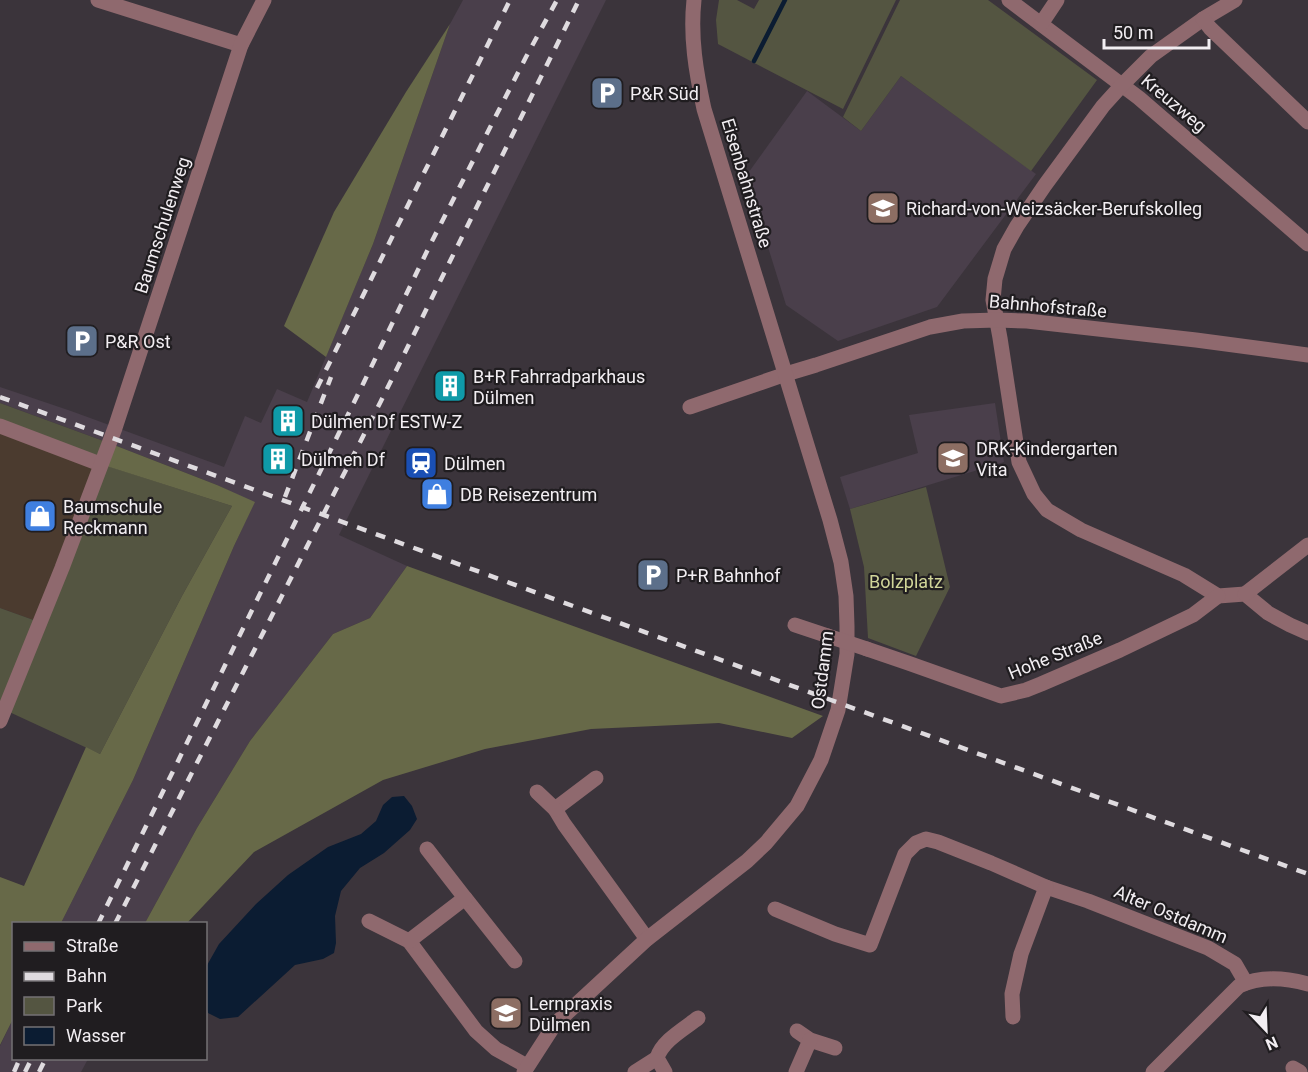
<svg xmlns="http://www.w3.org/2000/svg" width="1308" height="1072" font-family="Roboto,sans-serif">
<rect width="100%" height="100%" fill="#3b343b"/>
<!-- commercial -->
<polygon fill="#4b3b2f" points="0,426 100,464 39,622 0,608"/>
<!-- built -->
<g fill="#4a3f4b">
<polygon points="463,0 606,0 339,535 407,566 370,618 333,634 250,741 197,828 145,923 61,923 133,780 234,546 254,503 217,485 109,443 0,403 0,387 71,411 224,467 245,416 261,423 277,389 307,402 373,244 450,24"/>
<polygon points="901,76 1036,174 937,307 838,341 786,305 746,176 807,91 861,131"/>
<polygon points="995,403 1004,462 850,509 840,477 918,453 909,415"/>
<polygon points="13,1019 14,1058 88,1059 81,1072 0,1072 0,1046"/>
</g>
<!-- green -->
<g fill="#545541">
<polygon points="719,0 737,0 754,9 759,0 896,0 843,109 718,44 716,20"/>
<polygon points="900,0 988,0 1097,80 1031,171 901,76 861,131 843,117"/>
<polygon points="0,403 109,443 101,464 232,506 182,596 100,754 5,710 0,721 0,608 39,622 100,464 0,426"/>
<polygon points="926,487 950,587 916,656 868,638 864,567 850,509"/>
</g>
<!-- forest -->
<g fill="#676948">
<polygon points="450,24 373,244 326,357 284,326 334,212 406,92"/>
<polygon points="109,443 217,485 255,502 234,546 133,780 61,923 14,924 13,1019 0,1045 0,877 24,886 86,747 100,754 182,596 232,506 100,464"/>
<polygon points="407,566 823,716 792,738 719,723 591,729 485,749 383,780 254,852 187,923 145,923 197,828 250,741 333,634 370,618"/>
</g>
<!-- water -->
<polygon fill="#0b1c32" points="404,796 412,806 417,819 410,830 384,853 360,868 341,891 335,916 336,943 334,953 323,959 295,965 238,1017 220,1019 208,1013 206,1006 206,967 219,944 256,904 288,875 328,847 361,834 376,821 383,805 392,797"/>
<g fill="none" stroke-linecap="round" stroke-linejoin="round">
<!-- stream -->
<polyline stroke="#0b1c32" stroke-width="4.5" points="754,61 785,0"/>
<!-- minor -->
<g stroke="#8f696e" stroke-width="15">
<polyline points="98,0 241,45"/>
<polyline points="1009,0 1139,98 1308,244"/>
<polyline points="1235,0 1203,19 1151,56 1122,85 1103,106 1045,185 1017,226 1004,249 995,279 993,300 1000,338 1019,462 1034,494 1047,510 1081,530 1184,575 1218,596 1245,594 1268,613 1290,625 1308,633"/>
<polyline points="1203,19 1210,28 1308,122"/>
<polyline points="1041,24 1057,0"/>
<polyline points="690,407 786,374"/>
<polyline points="0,426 100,464"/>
<polyline points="1245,594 1308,545"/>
<polyline points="795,625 828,636"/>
<polyline points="867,649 908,663 1001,696 1026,690 1041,684 1120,650 1193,615 1218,596"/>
<polyline points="0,721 62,568 115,428 241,45 264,0"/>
<polyline points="596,778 555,809 564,824 647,939"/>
<polyline points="537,792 555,809"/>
<polyline points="465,898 515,961"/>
<polyline points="775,909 835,934 870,945 905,854 916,843 926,839 938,842 991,863 1046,887 1088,901 1208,948 1235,964 1246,983"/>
<polyline points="369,921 409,941 476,1031 496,1049 527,1066"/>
<polyline points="409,941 465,898 427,849"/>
<polyline points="1013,1017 1012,994 1021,954 1046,887"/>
<polyline points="797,1031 810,1040 835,1048"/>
<polyline points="1293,1068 1300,1072"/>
<polyline points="635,1072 657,1058"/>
<path d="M665,1072l-8,-14c5,-17 27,-29 41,-40"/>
<polyline points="796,1072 810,1040"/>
<path d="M1153,1072l86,-86c21,-10 47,-8 69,-2"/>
</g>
<!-- tertiary -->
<g stroke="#8f696e" stroke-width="15">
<polyline points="786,374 816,365 930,327 963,321 997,320 1027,321 1196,340 1308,355"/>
<path d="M524,1072l31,-48 92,-85 100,-78 19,-18 31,-37 24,-46 17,-50 9,-56v-28l-1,-30 -5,-34 -11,-42 -126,-411c-8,-37 -14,-72 -10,-109"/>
</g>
<!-- rail -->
<g stroke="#dfdbdf" stroke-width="4.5" stroke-dasharray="10 10" stroke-linecap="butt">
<polyline points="317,388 510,0"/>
<polyline points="0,397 1308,874"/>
<polyline points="285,497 331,377"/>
<polyline points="98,924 364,382 430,245 526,57 557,0"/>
<polyline points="115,924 381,401 579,0"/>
<polyline points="14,1072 20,1058"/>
<polyline points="25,1072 32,1058"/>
<polyline points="39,1072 46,1058"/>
</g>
<!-- minor-bridge -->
<polyline stroke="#8f696e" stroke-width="15" points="828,636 867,649"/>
</g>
<!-- icons -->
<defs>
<g id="parking-square" transform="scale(1.725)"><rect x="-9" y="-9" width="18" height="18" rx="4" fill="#5c6f8a" stroke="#201d20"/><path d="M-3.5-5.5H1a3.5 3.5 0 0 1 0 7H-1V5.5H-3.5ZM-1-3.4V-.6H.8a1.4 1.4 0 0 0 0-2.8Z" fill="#fff"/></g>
<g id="school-square" transform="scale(1.725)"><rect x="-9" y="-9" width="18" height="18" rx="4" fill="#8d6e63" stroke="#201d20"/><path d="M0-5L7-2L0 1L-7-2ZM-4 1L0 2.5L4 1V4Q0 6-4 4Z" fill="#fff"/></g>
<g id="building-square" transform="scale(1.725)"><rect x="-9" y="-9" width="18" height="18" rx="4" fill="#0f9aa8" stroke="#201d20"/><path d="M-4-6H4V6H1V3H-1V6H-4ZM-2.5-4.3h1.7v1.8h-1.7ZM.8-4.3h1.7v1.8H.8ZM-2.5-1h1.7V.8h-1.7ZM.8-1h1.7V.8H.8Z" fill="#fff"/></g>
<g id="station-square" transform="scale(1.725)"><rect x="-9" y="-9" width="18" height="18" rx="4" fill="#1a4fb4" stroke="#201d20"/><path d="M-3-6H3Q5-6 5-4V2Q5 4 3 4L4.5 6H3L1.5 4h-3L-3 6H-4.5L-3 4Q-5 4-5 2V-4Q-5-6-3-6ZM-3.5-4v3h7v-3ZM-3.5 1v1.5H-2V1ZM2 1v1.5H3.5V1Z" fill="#fff"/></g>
<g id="shop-square" transform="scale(1.725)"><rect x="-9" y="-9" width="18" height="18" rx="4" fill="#3f7fe0" stroke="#201d20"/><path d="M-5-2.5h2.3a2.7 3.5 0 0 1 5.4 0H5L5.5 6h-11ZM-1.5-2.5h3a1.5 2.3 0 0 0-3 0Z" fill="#fff"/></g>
</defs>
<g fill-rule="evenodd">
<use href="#parking-square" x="607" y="93"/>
<use href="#school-square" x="883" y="208"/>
<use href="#parking-square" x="82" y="341"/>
<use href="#building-square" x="450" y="386"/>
<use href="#building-square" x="288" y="421"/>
<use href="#school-square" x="953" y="458"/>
<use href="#building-square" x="278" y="459"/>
<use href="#station-square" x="421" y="463"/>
<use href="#shop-square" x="437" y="494"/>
<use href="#shop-square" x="40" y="516"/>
<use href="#parking-square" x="653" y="575"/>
<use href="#school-square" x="506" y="1013"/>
</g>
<g text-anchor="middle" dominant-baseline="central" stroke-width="4.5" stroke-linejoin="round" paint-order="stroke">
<!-- poi labels -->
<g font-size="18" fill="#f2eef2" stroke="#201d20" text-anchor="start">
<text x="630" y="93">P&amp;R Süd</text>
<text x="906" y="208">Richard-von-Weizsäcker-Berufskolleg</text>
<text x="105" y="341">P&amp;R Ost</text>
<text x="473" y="376">B+R Fahrradparkhaus<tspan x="473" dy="21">Dülmen</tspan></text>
<text x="311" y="421">Dülmen Df ESTW-Z</text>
<text x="976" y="448">DRK-Kindergarten<tspan x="976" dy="21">Vita</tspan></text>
<text x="301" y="459">Dülmen Df</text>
<text x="444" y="463">Dülmen</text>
<text x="460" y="494">DB Reisezentrum</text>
<text x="63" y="506">Baumschule<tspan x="63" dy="21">Reckmann</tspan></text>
<text x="676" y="575">P+R Bahnhof</text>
<text x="529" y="1003">Lernpraxis<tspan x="529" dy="21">Dülmen</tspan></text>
</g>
<!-- street labels -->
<g font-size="18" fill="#f2eef2" stroke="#201d20">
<text transform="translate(1174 103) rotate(40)">Kreuzweg</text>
<text transform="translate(747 183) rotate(73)">Eisenbahnstraße</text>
<text transform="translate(162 225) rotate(-72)">Baumschulenweg</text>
<text transform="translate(1048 306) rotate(5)">Bahnhofstraße</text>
<text transform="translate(1055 655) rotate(-22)">Hohe Straße</text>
<text transform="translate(822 670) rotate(-83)">Ostdamm</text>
<text transform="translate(1171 914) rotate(23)">Alter Ostdamm</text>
</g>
<!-- park labels -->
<g font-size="18" fill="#d1d599" stroke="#201d20">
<text x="906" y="581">Bolzplatz</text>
</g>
</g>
<!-- legend -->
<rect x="12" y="922" width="195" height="138" fill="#201d20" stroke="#747174" stroke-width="1.5"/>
<rect x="24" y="942" width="30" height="9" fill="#8f696e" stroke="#747174" stroke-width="1.5"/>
<text x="66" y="952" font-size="18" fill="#f2eef2">Straße</text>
<rect x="24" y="972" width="30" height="9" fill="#dfdbdf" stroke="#747174" stroke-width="1.5"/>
<text x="66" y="982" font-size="18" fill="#f2eef2">Bahn</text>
<rect x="24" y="997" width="30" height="18" fill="#545541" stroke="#747174" stroke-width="1.5"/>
<text x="66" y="1012" font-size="18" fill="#f2eef2">Park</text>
<rect x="24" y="1027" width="30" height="18" fill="#0b1c32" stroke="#747174" stroke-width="1.5"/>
<text x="66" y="1042" font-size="18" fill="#f2eef2">Wasser</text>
<!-- north arrow -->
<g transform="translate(1266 1030) rotate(157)" stroke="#201d20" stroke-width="4.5" paint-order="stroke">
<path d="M0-4.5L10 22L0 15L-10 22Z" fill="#f2eef2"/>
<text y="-9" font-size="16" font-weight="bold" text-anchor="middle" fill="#f2eef2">N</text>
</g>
<!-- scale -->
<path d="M1104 39v9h105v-9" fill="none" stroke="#f2eef2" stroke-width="3"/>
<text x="1113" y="39" font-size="18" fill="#f2eef2" stroke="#201d20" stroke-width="4.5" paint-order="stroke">50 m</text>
</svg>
